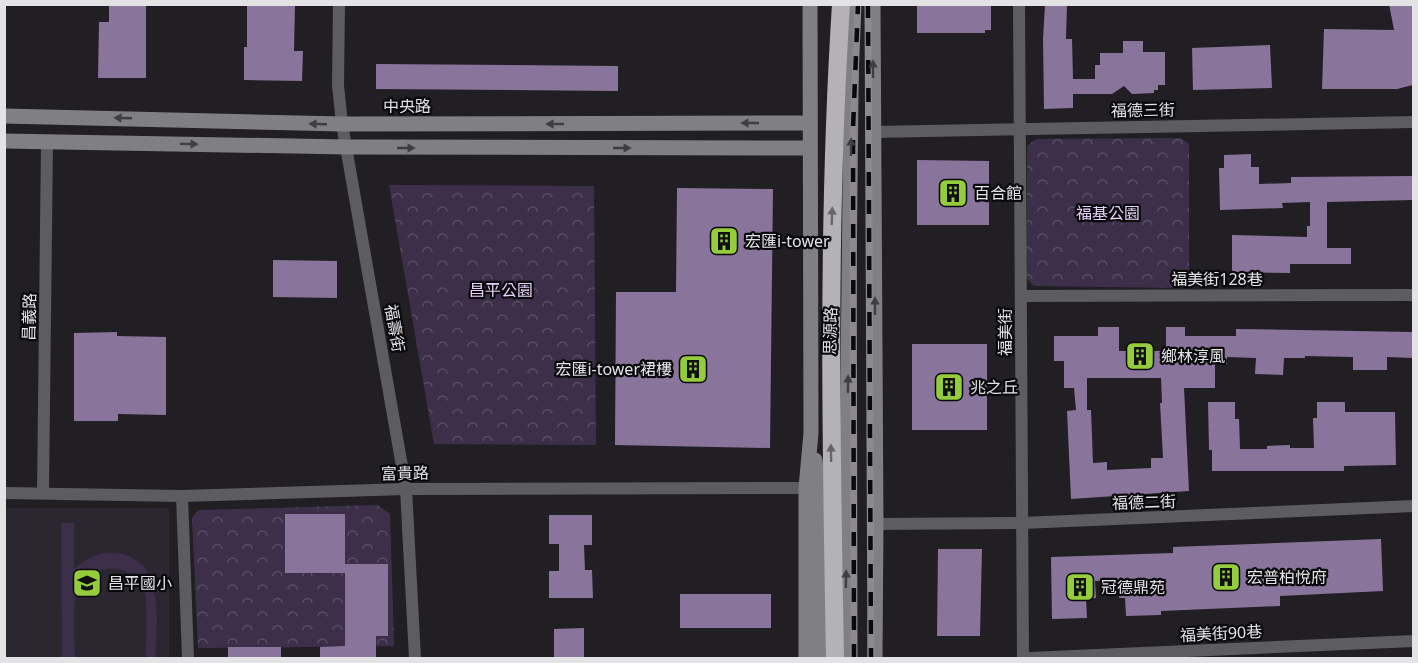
<svg xmlns="http://www.w3.org/2000/svg" width="1418" height="663" font-family="'Noto Sans','Noto Sans TC',sans-serif">
<defs>
<pattern id="park-crowns" width="20" height="18" patternUnits="userSpaceOnUse" patternTransform="scale(1.5)"><rect width="20" height="18" fill="#3d2f4a"/><path d="M2 6a3 3 0 1 1 6 0M12 15a3 3 0 1 1 6 0" fill="none" stroke="#594d64"/></pattern>
</defs>
<rect width="100%" height="100%" fill="#211f23"/>
<!-- built -->
<polygon fill="#2b2730" points="4,508 169,508 169,658 5,658"/>
<!-- green -->
<path fill="#3d2f4a" d="M61,523h13v46c14,-12 28,-19 47,-15 45,9 35,70 35,104h-10c0,-16 2,-50 -1,-64 -9,-34 -60,-33 -69,0 -4,15 -1,48 -1,64h-13z"/>
<!-- park -->
<g fill="url(#park-crowns)">
<polygon points="1181,138 1189,144 1189,280 1183,288 1034,286 1026,278 1027,146 1036,139"/>
<polygon points="389,185 594,186 596,445 434,444"/>
<polygon points="378,505 390,514 394,646 198,648 192,518 198,510"/>
</g>
<!-- building -->
<g fill="#89749c" fill-rule="evenodd">
<polygon points="109,4 146,4 146,78 98,78 99,22 109,22"/>
<polygon points="247,4 295,5 294,51 303,51 302,81 244,80 244,47 247,47"/>
<polygon points="917,4 991,4 991,30 985,30 985,33 917,33"/>
<polygon points="1045,4 1067,4 1066,39 1072,39 1073,79 1095,79 1095,65 1100,65 1100,53 1123,53 1123,41 1143,41 1143,52 1165,52 1165,85 1158,85 1158,90 1154,90 1154,93 1132,94 1124,86 1112,94 1073,94 1073,108 1044,109 1043,39"/>
<polygon points="1389,4 1413,4 1413,85 1397,89 1322,89 1324,29 1394,30"/>
<polygon points="1270,45 1272,88 1193,90 1192,48"/>
<polygon points="376,64 618,66 618,91 376,89"/>
<polygon points="1251,154 1251,167 1259,167 1259,184 1291,183 1291,177 1413,176 1413,200 1327,202 1327,248 1351,248 1351,264 1290,264 1290,273 1232,272 1232,235 1307,237 1307,226 1310,226 1310,202 1282,203 1283,208 1220,210 1219,168 1224,168 1224,155"/>
<polygon points="917,160 989,161 989,225 917,225"/>
<polygon points="677,188 773,189 770,448 615,445 616,292 676,292"/>
<polygon points="273,260 337,261 337,298 273,297"/>
<path d="M1098,327h21v24h47v-24h19v9h51v-7l177,3v26l-26,-1v13h-34v-13l-48,-1v2h-21l-1,17 -28,-1 1,-16 -29,-1v7h-12v24h-31l5,103 -118,8 -4,-88 9,-1 -2,-22h-10v-27h-10v-25h44zM1087,378h74l1,25h-2l3,55h-12v10l-44,2v-8l-14,1 -2,-53h-4z"/>
<polygon points="117,332 117,336 166,337 166,415 118,414 118,421 74,421 74,333"/>
<rect x="912" y="344" width="75" height="86"/>
<polygon points="1208,402 1235,402 1235,419 1239,419 1240,449 1267,449 1267,446 1290,445 1290,448 1314,448 1313,418 1317,418 1317,402 1345,402 1345,412 1395,412 1396,465 1344,466 1344,471 1212,471 1212,450 1209,450"/>
<polygon points="285,514 345,514 345,564 388,564 388,636 376,636 376,658 320,658 320,647 345,646 345,573 285,573"/>
<polygon points="549,515 592,515 592,545 584,545 585,570 592,570 593,598 549,598 549,571 559,571 559,544 549,544"/>
<polygon points="1381,539 1383,591 1280,596 1280,606 1161,611 1161,615 1126,616 1125,598 1119,598 1119,580 1095,581 1096,598 1086,599 1087,618 1052,619 1051,557 1173,553 1173,547"/>
<polygon points="938,549 982,549 980,636 937,636"/>
<rect x="680" y="594" width="91" height="34"/>
<polygon points="584,628 584,658 554,658 554,629"/>
<rect x="228" y="647" width="53" height="11"/>
</g>
<g fill="none" stroke-linecap="round" stroke-linejoin="round">
<!-- street -->
<g stroke="#5d5c5f" stroke-width="12">
<polyline points="339,4 338,85 342,124 406,489 415,658"/>
<polyline points="1019,4 1023,658"/>
<polyline points="873,132 1414,122"/>
<polyline points="1021,296 1414,295"/>
<polyline points="43,492 47,142"/>
<polyline points="4,493 182,496 406,489 806,488"/>
<polyline points="182,496 188,658"/>
<polyline points="876,524 1022,523 1414,506"/>
<polyline points="1029,658 1414,641"/>
</g>
<!-- secondary -->
<g stroke="#807f82" stroke-width="15">
<polyline points="873,4 876,524 875,658"/>
<polyline points="4,116 342,124 809,123"/>
<polyline points="4,141 347,147 809,148"/>
<polyline points="815,460 819,493 820,658"/>
<polyline points="806,658 806,488 811,433 810,4"/>
<polyline points="845,658 852,4"/>
</g>
<!-- highway -->
<path stroke="#b4b1b7" stroke-width="18" d="M835,658c-4,-218 -8,-436 6,-654"/>
<!-- rail casing -->
<g stroke="#8c8a8e" stroke-width="7">
<g id="rail">
<polyline points="868,4 871,658"/>
<polyline points="854,658 853,129 858,4"/>
</g>
</g>
<!-- rail -->
<use href="#rail" stroke="#0a090b" stroke-width="4.5" stroke-dasharray="14" stroke-linecap="butt"/>
</g>
<!-- one-way arrows -->
<defs><path id="oneway-solid" d="M-6-.8H1V-3.2L6.5 0L1 3.2V.8H-6Z" transform="scale(1.5)"/></defs>
<g fill="#3f3e41">
<use href="#oneway-solid" transform="translate(873 69) rotate(-90)"/>
<use href="#oneway-solid" transform="translate(123 118) rotate(-178)"/>
<use href="#oneway-solid" transform="translate(750 123) rotate(180)"/>
<use href="#oneway-solid" transform="translate(318 124) rotate(-178)"/>
<use href="#oneway-solid" transform="translate(555 124) rotate(180)"/>
<use href="#oneway-solid" transform="translate(189 144) rotate(1)"/>
<use href="#oneway-solid" transform="translate(851 147) rotate(-89)"/>
<use href="#oneway-solid" transform="translate(406 148)"/>
<use href="#oneway-solid" transform="translate(622 148)"/>
<use href="#oneway-solid" transform="translate(875 306) rotate(-90)"/>
<use href="#oneway-solid" transform="translate(848 384) rotate(-89)"/>
<use href="#oneway-solid" transform="translate(846 579) rotate(-89)"/>
</g>
<g fill="#68656a">
<use href="#oneway-solid" transform="translate(832 216) rotate(-88)"/>
<use href="#oneway-solid" transform="translate(831 453) rotate(-91)"/>
</g>
<!-- icons -->
<defs>
<g id="building-square" transform="scale(1.5)"><rect x="-9" y="-9" width="18" height="18" rx="4" fill="#95cc3b" stroke="#0a090b"/><path d="M-4-6H4V6H1V3H-1V6H-4ZM-2.5-4.3h1.7v1.8h-1.7ZM.8-4.3h1.7v1.8H.8ZM-2.5-1h1.7V.8h-1.7ZM.8-1h1.7V.8H.8Z" fill="#111"/></g>
<g id="school-square" transform="scale(1.5)"><rect x="-9" y="-9" width="18" height="18" rx="4" fill="#95cc3b" stroke="#0a090b"/><path d="M0-5L7-2L0 1L-7-2ZM-4 1L0 2.5L4 1V4Q0 6-4 4Z" fill="#111"/></g>
</defs>
<g fill-rule="evenodd">
<use href="#building-square" x="953" y="193"/>
<use href="#building-square" x="724" y="241"/>
<use href="#building-square" x="1140" y="356"/>
<use href="#building-square" x="693" y="369"/>
<use href="#building-square" x="949" y="387"/>
<use href="#building-square" x="1226" y="577"/>
<use href="#school-square" x="87" y="583"/>
<use href="#building-square" x="1080" y="587"/>
</g>
<g text-anchor="middle" dominant-baseline="central" stroke-width="4.5" stroke-linejoin="round" paint-order="stroke">
<!-- street labels -->
<g font-size="16" fill="#e3e2e5" stroke="#0a090b">
<text x="407" y="106">中央路</text>
<text transform="translate(1143 110) rotate(-1)">福德三街</text>
<text x="1217" y="279">福美街128巷</text>
<text transform="translate(29 317) rotate(-89)">昌義路</text>
<text transform="translate(395 328) rotate(80)">福壽街</text>
<text transform="translate(830 331) rotate(-89)">思源路</text>
<text transform="translate(1005 332) rotate(-90)">福美街</text>
<text transform="translate(405 473) rotate(-1)">富貴路</text>
<text transform="translate(1144 502) rotate(-2)">福德二街</text>
<text transform="translate(1221 633) rotate(-3)">福美街90巷</text>
</g>
<!-- poi labels -->
<g font-size="16" fill="#e3e2e5" stroke="#0a090b" text-anchor="start">
<text x="974" y="193">百合館</text>
<text x="745" y="241">宏匯i-tower</text>
<text x="1161" y="356">鄉林淳風</text>
<text x="672" y="369" text-anchor="end">宏匯i-tower裙樓</text>
<text x="970" y="387">兆之丘</text>
<text x="1247" y="577">宏普柏悅府</text>
<text x="108" y="583">昌平國小</text>
<text x="1101" y="587">冠德鼎苑</text>
</g>
<!-- park labels -->
<g font-size="16" fill="#e5d1f8" stroke="#0a090b">
<text x="1108" y="213">福基公園</text>
<text x="501" y="290">昌平公園</text>
</g>
</g>
<!-- border -->
<rect width="1418" height="663" fill="none" stroke="#e3e2e5" stroke-width="12"/>
</svg>
